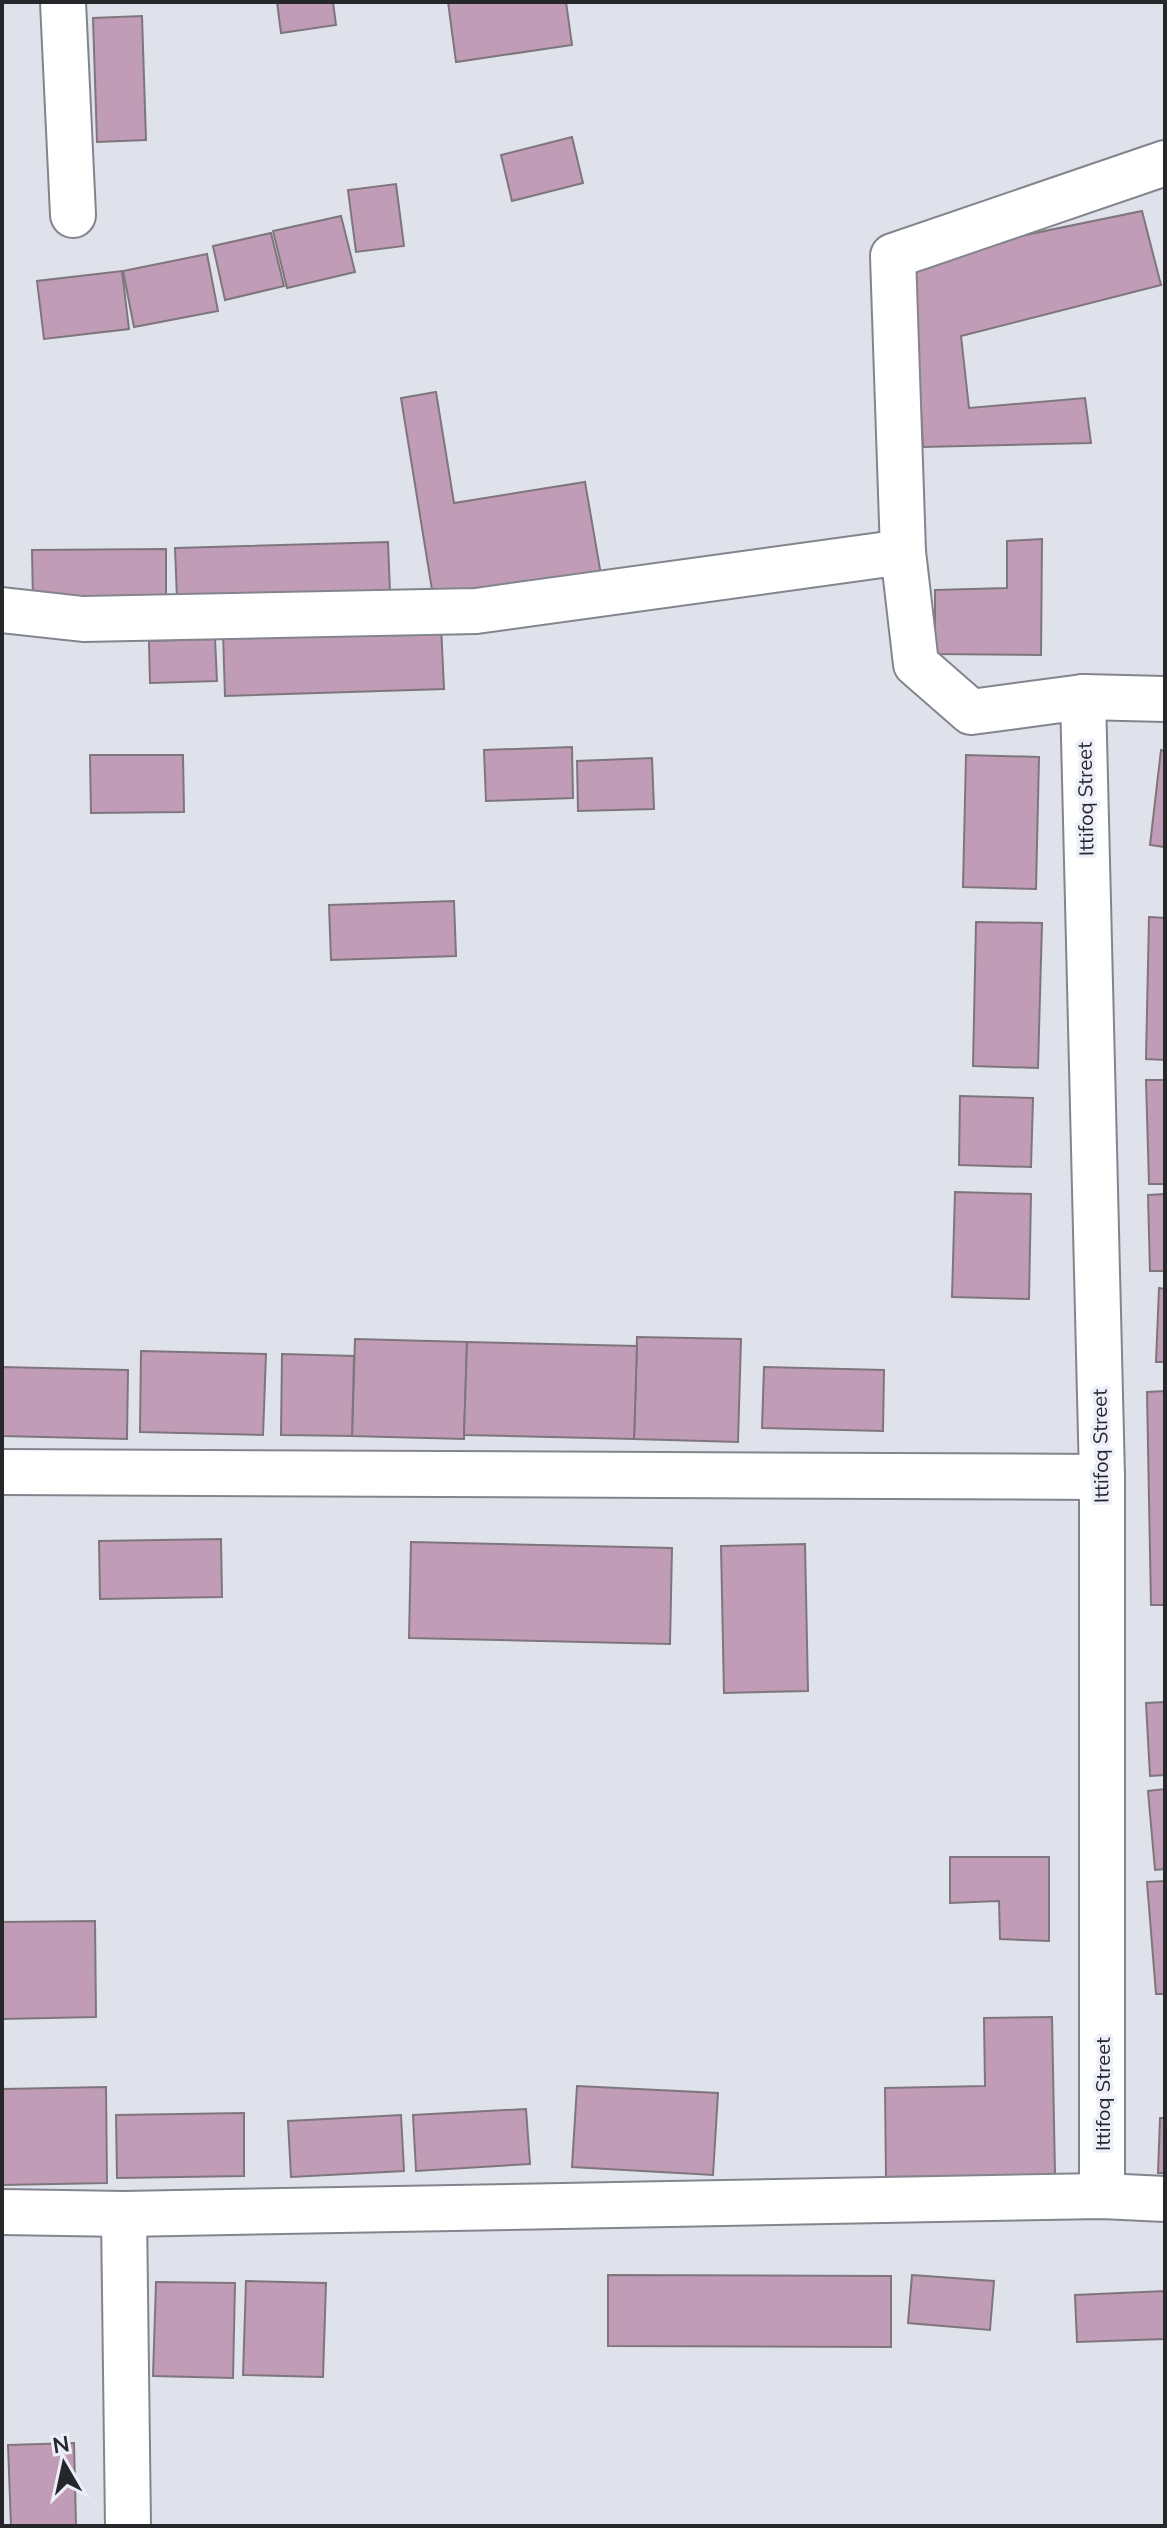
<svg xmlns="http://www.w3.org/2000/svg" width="1167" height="2528" font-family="Mulish,sans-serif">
<rect width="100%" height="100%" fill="#dfe2eb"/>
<!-- building -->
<g fill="#c19cb6" stroke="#7e767c" stroke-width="2">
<polygon points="277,2 333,2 336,25 281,33"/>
<polygon points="448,2 566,2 572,45 456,62"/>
<polygon points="142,16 146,140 97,142 93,18"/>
<polygon points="572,137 583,183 512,201 501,155"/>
<polygon points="396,184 404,246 356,252 348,190"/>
<polygon points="1142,211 1161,285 961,336 969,408 1085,398 1091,443 923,447 913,258"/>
<polygon points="341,216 355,272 287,288 273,231"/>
<polygon points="271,233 284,286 225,300 213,246"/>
<polygon points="207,254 218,311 134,327 123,271"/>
<polygon points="122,271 129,329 44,339 37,281"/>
<polygon points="436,392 454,503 585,482 601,575 434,602 401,398"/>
<polygon points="1042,539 1041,655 935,654 935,590 1007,588 1007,541"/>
<polygon points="388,542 390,592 177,599 175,548"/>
<polygon points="166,549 166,600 33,601 32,550"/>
<polygon points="441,625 444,689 225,696 223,632"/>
<polygon points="215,639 217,681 150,683 149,641"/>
<polygon points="572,747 573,798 486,801 484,750"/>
<polygon points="1161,750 1165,751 1165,847 1150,845"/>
<polygon points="90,755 183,755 184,812 91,813"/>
<polygon points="966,755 1039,757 1036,889 963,887"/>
<polygon points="652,758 654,809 578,811 577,761"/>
<polygon points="454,901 456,956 331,960 329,905"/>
<polygon points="1149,917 1165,918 1165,1060 1146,1059"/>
<polygon points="976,922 1042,923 1038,1068 973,1066"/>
<polygon points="1146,1080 1165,1080 1165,1184 1149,1184"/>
<polygon points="960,1096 1033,1098 1031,1167 959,1165"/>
<polygon points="955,1192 1031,1194 1029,1299 952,1297"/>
<polygon points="1165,1194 1165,1271 1150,1271 1148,1195"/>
<polygon points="1159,1288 1165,1289 1165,1362 1156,1362"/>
<polygon points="637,1337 741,1339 738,1442 634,1439"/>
<polygon points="355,1339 467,1342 464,1439 352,1436"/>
<polygon points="467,1342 637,1346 634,1439 464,1435"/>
<polygon points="141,1351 266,1354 263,1435 140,1432"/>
<polygon points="282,1354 354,1356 352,1436 281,1435"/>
<polygon points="2,1367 128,1370 127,1439 2,1436"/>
<polygon points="764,1367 884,1370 883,1431 762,1428"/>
<polygon points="1165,1391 1165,1605 1151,1605 1147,1392"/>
<polygon points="221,1539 222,1597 100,1599 99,1541"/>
<polygon points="411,1542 672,1548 670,1644 409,1638"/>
<polygon points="805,1544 808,1691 724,1693 721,1546"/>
<polygon points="1165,1702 1165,1775 1150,1776 1146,1703"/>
<polygon points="1165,1789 1165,1869 1155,1870 1148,1791"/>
<polygon points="950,1857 1049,1857 1049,1941 1000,1939 999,1901 950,1903"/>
<polygon points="1165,1881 1165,1994 1156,1994 1147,1882"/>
<polygon points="95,1921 96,2017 2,2019 2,1922"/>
<polygon points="1052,2017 1055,2175 886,2177 885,2088 985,2086 984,2018"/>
<polygon points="577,2086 718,2093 713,2175 572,2167"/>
<polygon points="106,2087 107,2183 2,2185 2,2089"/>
<polygon points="526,2109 530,2164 416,2171 413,2115"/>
<polygon points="244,2113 244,2176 117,2178 116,2115"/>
<polygon points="401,2115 404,2171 291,2177 288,2121"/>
<polygon points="1160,2118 1165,2118 1165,2173 1158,2173"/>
<polygon points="608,2275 891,2276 891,2347 608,2346"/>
<polygon points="912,2275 994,2281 990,2330 908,2323"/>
<polygon points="246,2281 326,2283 323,2377 243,2375"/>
<polygon points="156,2282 235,2283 233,2378 153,2376"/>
<polygon points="1165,2291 1165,2339 1077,2342 1075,2295"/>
<polygon points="74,2443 76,2526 11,2526 8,2445"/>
</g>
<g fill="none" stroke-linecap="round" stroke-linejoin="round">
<!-- minor casing -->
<g stroke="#83858d" stroke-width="48">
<g id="minor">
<polyline points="63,2 73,215"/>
<polyline points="903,552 893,256 1165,163"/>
<polyline points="2,610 83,619 476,611 903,552 916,664 971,712 1083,697 1165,699"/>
<polyline points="1083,697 1102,1477 1102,2196"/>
<polyline points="2,1472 1102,1477"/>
<polyline points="2,2212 124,2214 1102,2196 1165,2199"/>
<polyline points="124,2214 128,2526"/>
</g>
</g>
<!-- minor -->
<use href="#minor" stroke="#fff" stroke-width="44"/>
</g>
<g text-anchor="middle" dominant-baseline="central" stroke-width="7" stroke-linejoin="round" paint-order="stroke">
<!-- street labels -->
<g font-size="20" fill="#26272b" stroke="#eceff9">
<text transform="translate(1085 799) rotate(-91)">Ittifoq Street</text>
<text transform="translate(1100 1446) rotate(-91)">Ittifoq Street</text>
<text transform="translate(1102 2094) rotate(-90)">Ittifoq Street</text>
</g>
</g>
<!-- border -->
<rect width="1167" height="2528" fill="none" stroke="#26272b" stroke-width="8"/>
<!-- north arrow -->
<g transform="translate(64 2464) rotate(351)" stroke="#eceff9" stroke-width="6" paint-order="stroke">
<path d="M0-6L14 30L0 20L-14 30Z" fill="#26272b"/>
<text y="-12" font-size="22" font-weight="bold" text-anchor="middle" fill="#26272b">N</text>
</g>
</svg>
